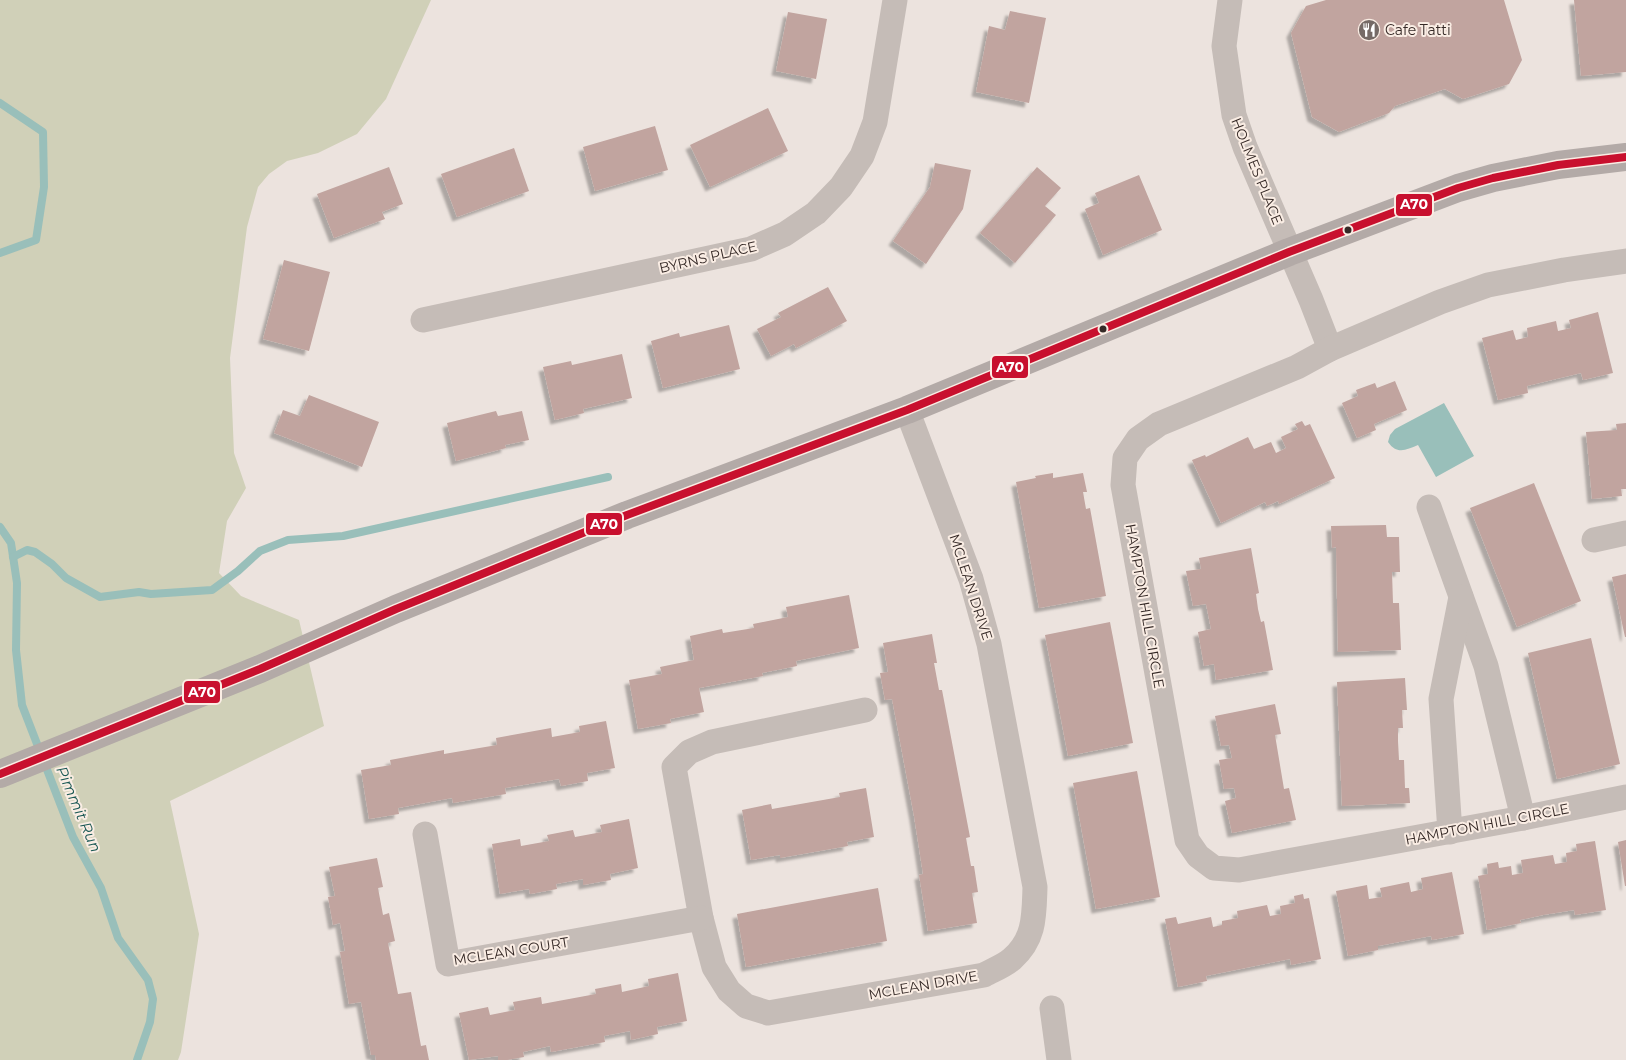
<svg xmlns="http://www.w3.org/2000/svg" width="1626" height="1060" font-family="Montserrat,sans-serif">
<defs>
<filter id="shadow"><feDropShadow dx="-4.5" dy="4.5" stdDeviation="1" flood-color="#0004"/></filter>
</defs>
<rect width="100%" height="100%" fill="#ece3de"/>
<!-- green -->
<polygon fill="#d0d0b8" points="0,0 431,0 386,99 357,134 318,153 287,161 269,174 258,187 247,227 230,358 234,453 246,488 227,521 219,573 241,596 299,620 324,726 170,801 199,934 181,1052 178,1060 0,1060"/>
<!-- water -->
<path fill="#99bfba" d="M1444,403l30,53 -38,21 -18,-32c-12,5 -21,10 -30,-3l2,-7 5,-6z"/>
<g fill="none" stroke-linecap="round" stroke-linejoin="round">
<!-- stream -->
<g stroke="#99bfba" stroke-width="8">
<polyline points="0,103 43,132 44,187 36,240 0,253"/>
<polyline points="0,527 11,543 17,583 16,650 22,705 73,837 101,888 118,938 148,980 153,999 150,1022 137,1060"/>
<polyline points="13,557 27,550 35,552 52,564 66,578 100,597 139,592 151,594 212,590 238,571 260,551 288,540 343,536 608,477"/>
</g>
</g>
<!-- building -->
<g fill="#c1a49f" filter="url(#shadow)">
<polygon points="1326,0 1504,0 1522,60 1509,84 1463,99 1445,89 1395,106 1389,113 1339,132 1312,117 1291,33 1306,6"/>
<polygon points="1574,0 1626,0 1626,72 1581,76"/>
<polygon points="1010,11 1046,18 1029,103 976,92 989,26 1005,30"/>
<polygon points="788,12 827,19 816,79 776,71"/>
<polygon points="768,108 788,151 710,187 690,145"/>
<polygon points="655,126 668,170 595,191 583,147"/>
<polygon points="514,148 529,191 457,217 441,174"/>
<polygon points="935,163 971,170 963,209 926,264 893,241 930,187"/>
<polygon points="389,167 403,204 382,212 385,219 334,238 317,194"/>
<polygon points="1037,167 1061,188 1045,206 1056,215 1015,263 980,233"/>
<polygon points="1139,175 1162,230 1103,255 1085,209 1099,203 1095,193"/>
<polygon points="284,260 330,272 309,351 263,339"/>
<polygon points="828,287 847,321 796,348 794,344 771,356 757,329 781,317 778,313"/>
<polygon points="1598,312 1613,373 1583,380 1581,373 1527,386 1528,393 1498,400 1482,338 1513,330 1516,340 1528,337 1527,328 1556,321 1558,331 1571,328 1569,320"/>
<polygon points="729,325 740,369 663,388 651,341 679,333 680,337"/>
<polygon points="622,354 632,398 583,409 584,413 555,420 543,367 571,361 572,365"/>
<polygon points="1395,381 1407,410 1374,424 1376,430 1357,438 1342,403 1358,396 1356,390 1375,383 1377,388"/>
<polygon points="309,395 379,422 362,467 274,433 283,410 300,416"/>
<polygon points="496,411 498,416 522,411 529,440 505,445 506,448 456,461 447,423"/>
<polygon points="1302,421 1305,426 1310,424 1335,478 1279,504 1278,501 1267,506 1265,502 1221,523 1192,460 1205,455 1206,457 1248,437 1254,449 1271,442 1276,453 1286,448 1281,437 1298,429 1295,424"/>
<polygon points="1626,423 1626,489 1621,489 1622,496 1592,499 1586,432 1617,430 1616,424"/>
<polygon points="1053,473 1053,478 1083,473 1087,492 1083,492 1086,509 1090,508 1106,596 1039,608 1016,482 1036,478 1035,476"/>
<polygon points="1534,483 1581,601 1517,627 1470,508"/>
<polygon points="1386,525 1387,537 1399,537 1400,572 1392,572 1393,603 1399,603 1401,650 1338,652 1336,547 1332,548 1331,526"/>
<polygon points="1251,548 1259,593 1256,594 1258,609 1261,622 1264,621 1273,670 1216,680 1214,664 1204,666 1198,632 1211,629 1206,604 1193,606 1186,571 1201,569 1199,558"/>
<polygon points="1626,574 1626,637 1625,637 1612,577"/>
<polygon points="849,595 859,648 796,661 797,666 762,673 763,676 699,688 704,712 670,719 671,723 638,729 629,680 662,674 660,667 694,660 690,636 722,629 723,633 754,628 753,624 788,617 786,607"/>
<polygon points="1110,622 1133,743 1068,756 1045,635"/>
<polygon points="932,634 937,663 934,663 939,690 942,690 970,837 966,838 971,866 974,866 978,892 972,893 977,923 928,931 919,875 923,874 914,816 892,699 885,700 880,673 888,672 883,643"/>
<polygon points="1591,638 1620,764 1557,779 1528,653"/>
<polygon points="1405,678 1407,710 1402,710 1403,728 1398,728 1398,741 1399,760 1404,760 1405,788 1409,788 1410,803 1342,806 1337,682"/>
<polygon points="1275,704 1281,734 1275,735 1284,789 1289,788 1296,820 1232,833 1225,801 1236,798 1234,788 1224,789 1219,760 1232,758 1229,745 1221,746 1215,716"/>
<polygon points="606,721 615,768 587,773 588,781 561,786 559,779 505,788 506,794 453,803 452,798 398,808 399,814 369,819 361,770 391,765 390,760 444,750 444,754 497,745 496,738 551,728 552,737 580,732 579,726"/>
<polygon points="1137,771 1160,897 1096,909 1073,783"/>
<polygon points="866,788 874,837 847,842 848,846 780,858 780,855 751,860 742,810 771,804 772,809 840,797 839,793"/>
<polygon points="629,819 638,868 610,874 611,880 583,885 583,879 556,884 557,889 530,894 529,889 500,894 492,844 520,839 521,846 549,841 547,835 573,830 575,837 602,832 600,825"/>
<polygon points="1626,840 1626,886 1625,886 1618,842"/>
<polygon points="1595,841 1606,910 1575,915 1574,910 1543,915 1520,920 1521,923 1487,930 1478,876 1488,874 1487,864 1498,862 1499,868 1511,866 1512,875 1523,873 1521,860 1553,855 1555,864 1567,862 1566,853 1577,851 1576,844"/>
<polygon points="377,858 383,887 378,888 383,915 389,913 395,941 388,943 398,994 411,992 421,1046 426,1045 429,1060 376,1060 375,1055 371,1055 361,1002 349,1004 340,952 345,951 340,923 333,925 328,897 335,896 329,867"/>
<polygon points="1452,872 1464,934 1432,940 1431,936 1378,946 1378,950 1348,956 1336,891 1367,885 1369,899 1382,897 1380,888 1409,882 1411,892 1423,889 1421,878"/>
<polygon points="878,888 887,941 746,967 737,914"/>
<polygon points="1303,894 1304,899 1309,898 1321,959 1291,965 1290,959 1206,976 1207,981 1178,987 1165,919 1176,917 1178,924 1211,917 1213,927 1222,925 1222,921 1238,918 1237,911 1267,905 1270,916 1281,914 1280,906 1295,903 1294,896"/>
<polygon points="678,973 687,1021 657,1027 658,1034 631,1040 630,1031 604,1036 605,1042 551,1052 550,1046 523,1052 524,1057 507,1060 498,1060 498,1056 469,1060 459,1013 488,1007 490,1015 515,1010 513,1002 541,997 542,1004 596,994 595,989 621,984 622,992 649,986 648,979"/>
</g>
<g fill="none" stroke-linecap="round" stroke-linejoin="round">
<!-- minor -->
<g stroke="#c5bcb7" stroke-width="25">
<polyline points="1230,0 1224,46 1234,115 1245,147 1311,300 1330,349"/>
<polyline points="1626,261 1564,270 1488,285 1440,302 1330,349 1297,367 1159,424 1138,439 1125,458 1123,485 1187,840 1198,856 1214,868 1239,870 1523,818 1626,797"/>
<polyline points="423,320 751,249 785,234 816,213 841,187 862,156 875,122 895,0"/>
<polyline points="1429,507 1486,666 1523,818"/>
<polyline points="1594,540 1626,533"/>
<path d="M865,710l-153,32 -23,10 -15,15 27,151 13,49 15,24 17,15 22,7 216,-38c9,-5 20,-9 28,-16 23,-20 22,-43 23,-72l-46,-243 -18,-65 -64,-169"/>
<polyline points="1450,832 1441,699 1461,597"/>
<polyline points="425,834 448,964 701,918"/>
<polyline points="1052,1008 1059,1060"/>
</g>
<!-- primary -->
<polyline stroke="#b3aaa7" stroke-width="28" points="0,774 260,669 396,609 627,515 907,410 1289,252 1458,188 1493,178 1558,165 1626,157"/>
<!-- bus-1 casing -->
<g stroke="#faede4" stroke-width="11">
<polyline id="bus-1" points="0,774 260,669 396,609 627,515 907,410 1289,252 1458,188 1493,178 1558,165 1626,157"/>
</g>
<!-- bus-1 -->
<use href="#bus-1" stroke="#c8102e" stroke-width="8"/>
</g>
<!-- icons -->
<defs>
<g id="restaurant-disc" transform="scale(1.125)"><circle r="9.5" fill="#756a66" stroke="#faede4"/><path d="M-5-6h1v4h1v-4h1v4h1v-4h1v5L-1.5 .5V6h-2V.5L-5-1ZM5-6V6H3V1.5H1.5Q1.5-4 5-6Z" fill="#fff"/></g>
</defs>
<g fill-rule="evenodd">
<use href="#restaurant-disc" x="1369" y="30"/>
</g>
<!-- markers -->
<g fill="#352926" stroke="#faede4" stroke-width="2">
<circle cx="1348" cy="230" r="4.5"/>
<circle cx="1103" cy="329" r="4.5"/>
</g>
<g text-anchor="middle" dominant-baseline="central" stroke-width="4" stroke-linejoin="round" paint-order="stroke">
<!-- poi labels -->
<g font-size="14" fill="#352926" stroke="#faede4" text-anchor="start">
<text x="1385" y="30">Cafe Tatti</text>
</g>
<!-- street labels -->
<g font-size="14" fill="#352926" stroke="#faede4">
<text transform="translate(1257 171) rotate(68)">HOLMES PLACE</text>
<text transform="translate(708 257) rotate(-13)">BYRNS PLACE</text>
<text transform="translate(971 587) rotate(72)">MCLEAN DRIVE</text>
<text transform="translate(1145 606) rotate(80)">HAMPTON HILL CIRCLE</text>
<text transform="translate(1487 824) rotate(-11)">HAMPTON HILL CIRCLE</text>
<text transform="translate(511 951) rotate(-9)">MCLEAN COURT</text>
<text transform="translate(923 985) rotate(-10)">MCLEAN DRIVE</text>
</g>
<!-- water labels -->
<g font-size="15" font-style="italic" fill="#1a5854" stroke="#faede4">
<text transform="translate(79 809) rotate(67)">Pimmit Run</text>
</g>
</g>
<g stroke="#faede4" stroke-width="2">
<rect x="1395" y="193" width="38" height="24" rx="5" fill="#c8102e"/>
<rect x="991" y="355" width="38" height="24" rx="5" fill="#c8102e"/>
<rect x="585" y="512" width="38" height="24" rx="5" fill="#c8102e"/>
<rect x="183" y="680" width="38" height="24" rx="5" fill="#c8102e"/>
</g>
<g font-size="14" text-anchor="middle" font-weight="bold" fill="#fff">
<text x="1414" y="209">A70</text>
<text x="1010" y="372">A70</text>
<text x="604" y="529">A70</text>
<text x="202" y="697">A70</text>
</g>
</svg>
